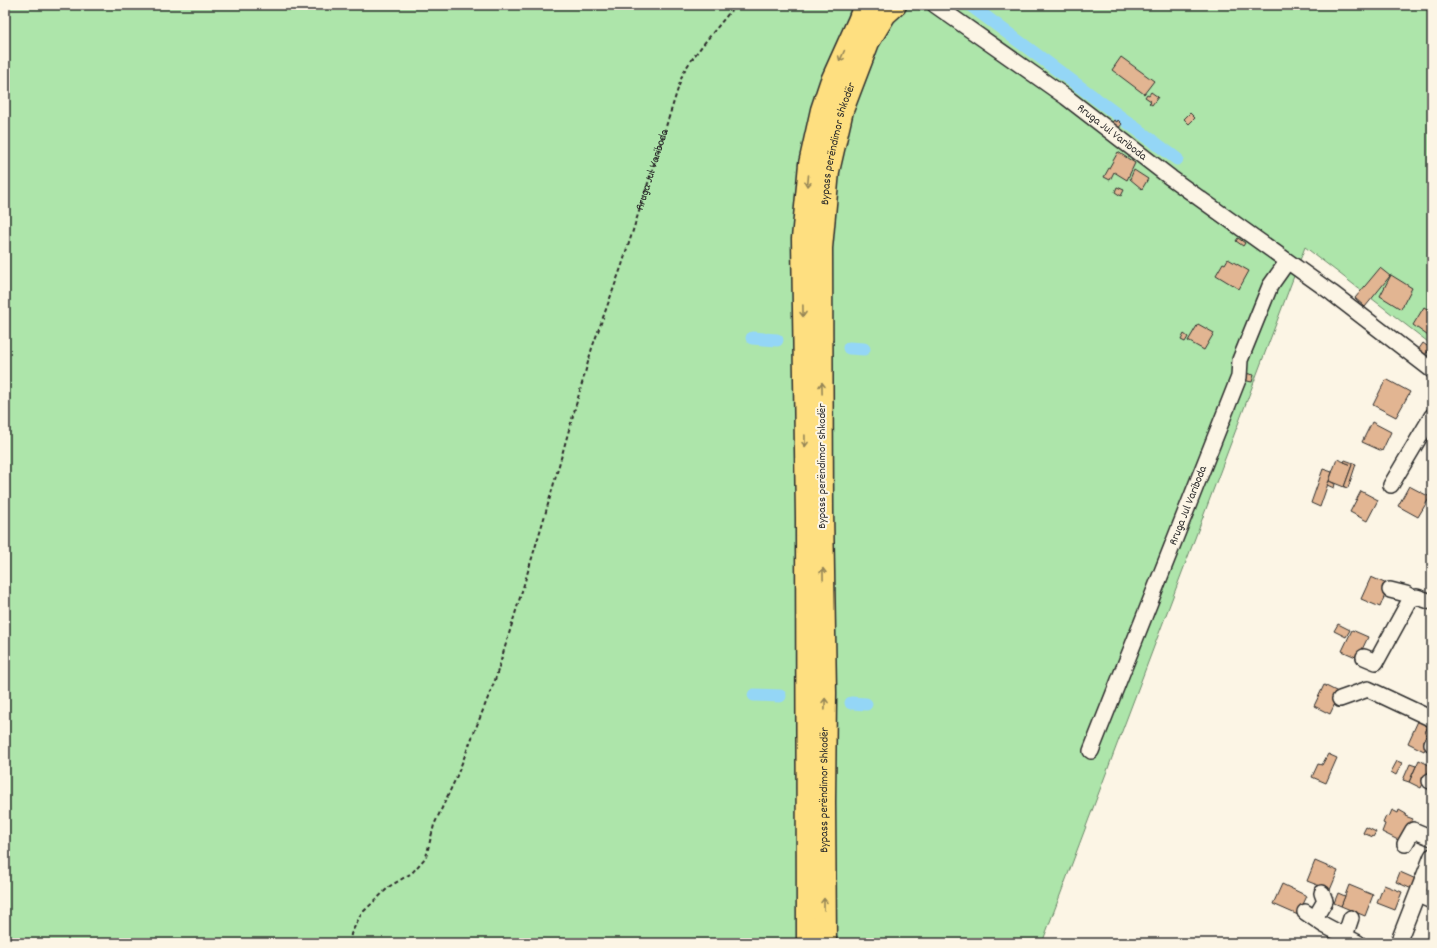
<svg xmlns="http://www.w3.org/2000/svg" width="1437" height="948" font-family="Dekko,sans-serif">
<rect width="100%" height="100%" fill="#fcf5e5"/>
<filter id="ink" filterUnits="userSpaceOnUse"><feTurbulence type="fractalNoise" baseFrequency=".025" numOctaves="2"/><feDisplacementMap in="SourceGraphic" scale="8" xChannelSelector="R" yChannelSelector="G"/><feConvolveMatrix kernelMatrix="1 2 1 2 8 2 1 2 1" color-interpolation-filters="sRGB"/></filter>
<g filter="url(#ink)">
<!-- green -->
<polygon fill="#ade5aa" stroke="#6c886a" points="5,5 1432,5 1432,345 1305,247 1042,943 5,943"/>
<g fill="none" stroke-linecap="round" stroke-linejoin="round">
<!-- canal -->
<g stroke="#94d6f6" stroke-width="13">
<polyline points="970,5 1177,159"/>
<polyline points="752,338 777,340"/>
<polyline points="849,348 864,349"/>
<polyline points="754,695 780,696"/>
<polyline points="851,703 866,704"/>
</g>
</g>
<!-- building -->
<g fill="#e2b592" stroke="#2b2b2b">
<polygon points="1121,57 1154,81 1144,94 1112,70"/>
<polygon points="1151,92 1158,97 1152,105 1149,103 1151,101 1145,97 1147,94 1149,95"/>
<polygon points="1190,113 1195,118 1189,124 1184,119"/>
<polygon points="1114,120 1117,122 1118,120 1122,124 1117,130 1110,125"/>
<polygon points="1118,152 1135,163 1127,180 1114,172 1110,180 1104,177"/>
<polygon points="1134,170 1148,179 1142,189 1130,179"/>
<polygon points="1117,187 1124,190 1121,196 1115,192"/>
<polygon points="1238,238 1245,243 1243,246 1236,241"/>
<polygon points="1228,259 1249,271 1239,289 1216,275 1223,263 1225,264"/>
<polygon points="1380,268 1390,276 1365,307 1355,298"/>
<polygon points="1391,275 1412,288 1401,309 1380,296"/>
<polygon points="1424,307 1432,312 1432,336 1431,338 1413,325"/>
<polygon points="1198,324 1214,333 1204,350 1188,341"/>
<polygon points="1184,334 1188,337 1185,342 1181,340"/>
<polygon points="1423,343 1430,348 1423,358 1416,353"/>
<polygon points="1432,346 1432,356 1427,352"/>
<polygon points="1245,373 1254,375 1252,382 1243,380"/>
<polygon points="1386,379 1410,392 1396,417 1373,405"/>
<polygon points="1372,422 1391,432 1382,451 1362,442"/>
<polygon points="1337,459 1352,465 1344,487 1329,481"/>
<polygon points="1345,460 1356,464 1348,488 1344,487 1352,465 1344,462"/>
<polygon points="1323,469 1332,472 1320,507 1311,503"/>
<polygon points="1329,481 1335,484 1334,488 1327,485"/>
<polygon points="1409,486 1430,497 1418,517 1398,506"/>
<polygon points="1361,491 1378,500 1367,521 1350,512"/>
<polygon points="1371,577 1389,585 1380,607 1361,599"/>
<polygon points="1338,624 1350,630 1346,637 1334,631"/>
<polygon points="1352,630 1368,637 1358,658 1342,651"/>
<polygon points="1324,685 1340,693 1330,714 1314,706"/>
<polygon points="1418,721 1428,726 1425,733 1431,737 1424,751 1408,743"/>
<polygon points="1428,726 1432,728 1431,737 1425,733"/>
<polygon points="1328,754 1337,758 1326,783 1312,777 1318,764 1322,765"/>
<polygon points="1419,760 1431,766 1421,788 1409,782"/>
<polygon points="1397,761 1402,763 1396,775 1391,772"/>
<polygon points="1410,764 1416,766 1409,782 1403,780"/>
<polygon points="1392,810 1398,813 1399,810 1406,814 1405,816 1413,819 1402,842 1382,832 1385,824 1383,823 1386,816 1389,817"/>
<polygon points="1366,827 1376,832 1373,837 1363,833"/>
<polygon points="1315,861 1338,871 1330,890 1307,881"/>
<polygon points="1400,872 1416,879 1412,889 1396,882"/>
<polygon points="1282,884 1307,896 1298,915 1273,904"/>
<polygon points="1349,885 1373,895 1365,916 1341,906"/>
<polygon points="1384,885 1402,892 1395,910 1377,903"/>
<polygon points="1338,893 1345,896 1341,906 1334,903"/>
</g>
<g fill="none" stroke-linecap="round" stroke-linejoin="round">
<!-- minor casing -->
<g stroke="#2b2b2b" stroke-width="18">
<g id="minor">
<path id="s2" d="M935,5l131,92 105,81 161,115 100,77"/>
<polyline points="1391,485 1432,416"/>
<polyline points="1390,590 1406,594 1413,598"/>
<polyline points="1364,657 1376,662 1410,600 1417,597 1432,602"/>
<polyline points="1340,699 1368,689 1432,719"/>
<polyline points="1432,743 1432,744"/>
<path id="s3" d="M1091,751l148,-374 1,-17 30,-74 17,-24"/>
<polyline points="1430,781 1432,781"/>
<polyline points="1405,844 1413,830 1432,838"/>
<polyline points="1418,895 1432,901"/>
<polyline points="1305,912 1324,925 1358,943"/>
<polyline points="1315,918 1325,901 1322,893"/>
<polyline points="1345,936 1351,918"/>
<polyline points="1398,943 1432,856"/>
</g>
</g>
<!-- highway casing -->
<g stroke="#2b2b2b" stroke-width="25">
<g id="highway">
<polyline points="808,943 807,518 803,239 810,164 822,110 831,83 859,21 865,5"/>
<path id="s4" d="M825,943l-1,-141 1,-109 -3,-181 -1,-264 7,-77 14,-61 26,-68 17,-28 10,-9"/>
</g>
</g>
<!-- path -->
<g stroke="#2b2b2b" stroke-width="2" stroke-dasharray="4 3" stroke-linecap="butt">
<polyline points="912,8 923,9"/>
<path id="s1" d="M350,943l1,-9 10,-20 29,-28 22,-13 14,-16 8,-32 22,-47 39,-98 50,-165 47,-167 30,-83 61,-192c15,-25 35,-45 52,-68"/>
</g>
<!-- minor -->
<use href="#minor" stroke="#fcf5e5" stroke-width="15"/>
<!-- highway -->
<use href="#highway" stroke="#fedf80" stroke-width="22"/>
</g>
<!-- one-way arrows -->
<defs><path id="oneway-shaft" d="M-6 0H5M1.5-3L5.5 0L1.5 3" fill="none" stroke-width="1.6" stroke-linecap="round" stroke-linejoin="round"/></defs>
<g stroke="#948556">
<use href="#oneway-shaft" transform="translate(842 56) rotate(114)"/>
<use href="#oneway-shaft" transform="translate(808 181) rotate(95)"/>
<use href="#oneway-shaft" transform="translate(803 311) rotate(89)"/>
<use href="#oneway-shaft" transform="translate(822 388) rotate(-91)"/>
<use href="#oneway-shaft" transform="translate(805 441) rotate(89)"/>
<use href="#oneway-shaft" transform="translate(823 574) rotate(-91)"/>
<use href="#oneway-shaft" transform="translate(825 704) rotate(-89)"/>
<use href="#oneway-shaft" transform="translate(824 904) rotate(-90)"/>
</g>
</g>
<g text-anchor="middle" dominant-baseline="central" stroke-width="4" stroke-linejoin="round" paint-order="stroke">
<!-- street labels -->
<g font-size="12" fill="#2b2b2b" stroke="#fcf5e5">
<text stroke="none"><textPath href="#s2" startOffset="218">Rruga Jul Variboda</textPath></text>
<text stroke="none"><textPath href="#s4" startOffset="801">Bypass perëndimor Shkodër</textPath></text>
<text stroke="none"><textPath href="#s1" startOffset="843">Rruga Jul Variboda</textPath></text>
<text transform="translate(822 466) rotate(-90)">Bypass perëndimor Shkodër</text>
<text stroke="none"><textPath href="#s3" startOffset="264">Rruga Jul Variboda</textPath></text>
<text stroke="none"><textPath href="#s4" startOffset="153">Bypass perëndimor Shkodër</textPath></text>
</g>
</g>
<!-- margin -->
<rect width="1437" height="948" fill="none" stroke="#fcf5e5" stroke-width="20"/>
<rect x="10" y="10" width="1417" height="928" fill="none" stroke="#2b2b2b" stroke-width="1.5" filter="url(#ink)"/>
</svg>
